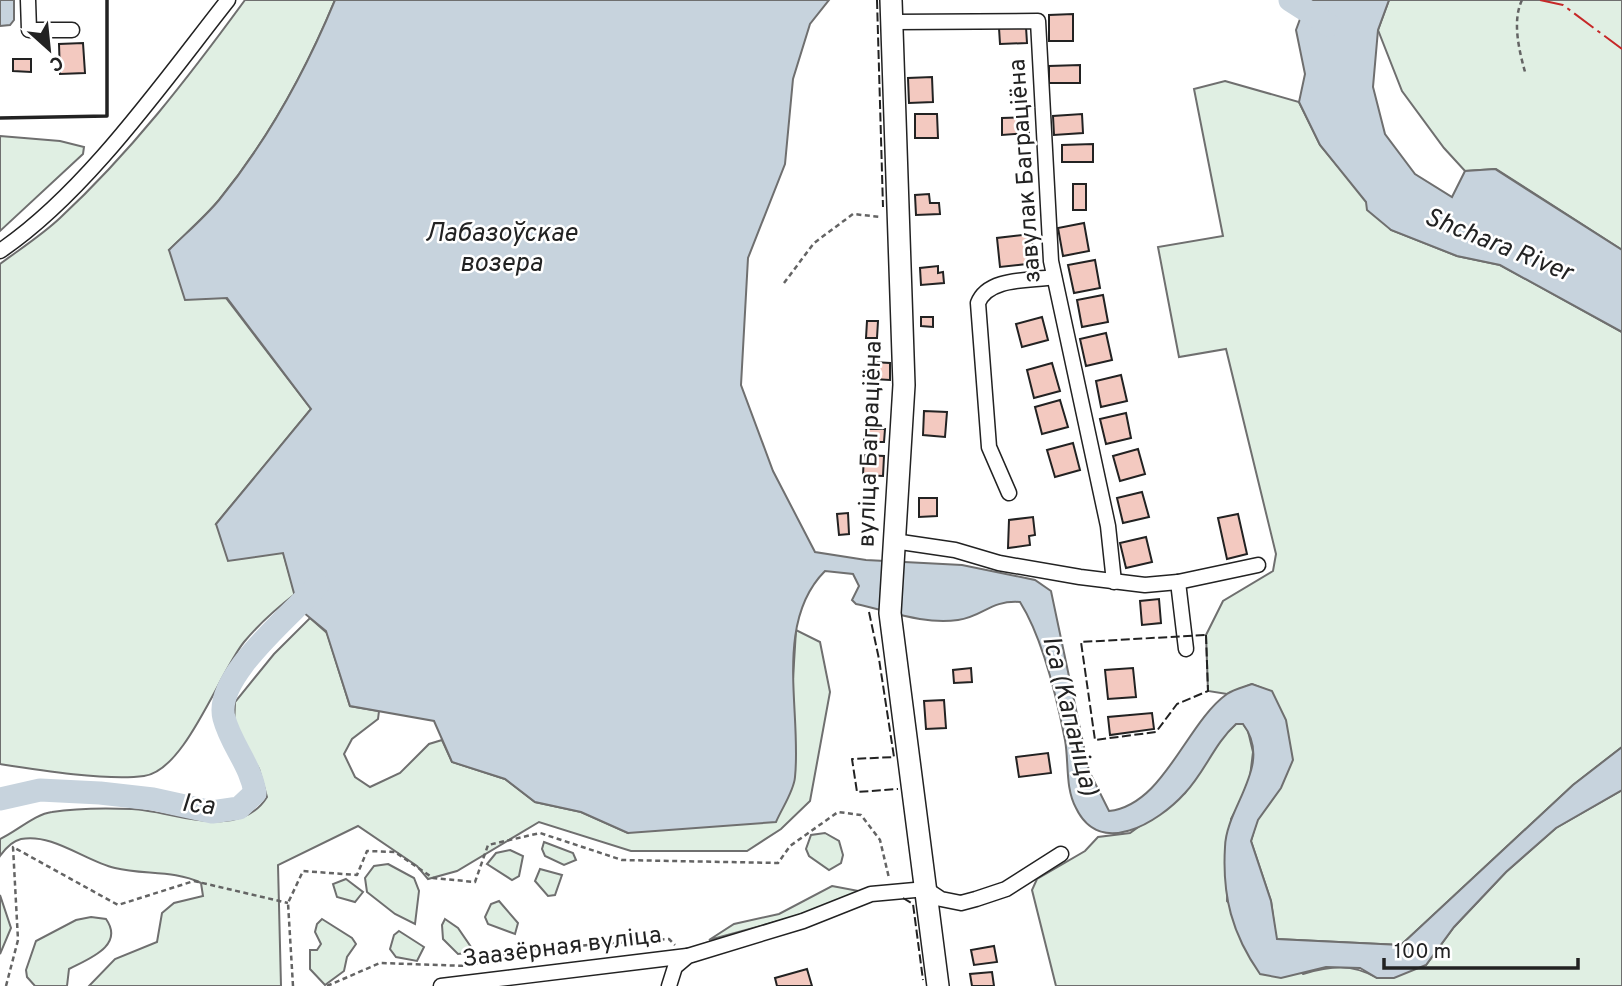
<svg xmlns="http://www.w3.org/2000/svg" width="1622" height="986" font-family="Overpass,sans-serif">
<rect width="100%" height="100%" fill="#fff"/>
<!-- green -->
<g fill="#e0efe3" stroke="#6f6f6f" stroke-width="2">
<path d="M245,0h90c-29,70 -68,141 -116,200 -15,18 -34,34 -50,50l57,48 85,111 -95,115 67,28 12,42c-18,14 -37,31 -51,48 -25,31 -59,129 -100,134 -37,5 -106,-6 -144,-12v-500c20,-15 42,-29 60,-46 71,-66 128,-140 185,-218z"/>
<polygon points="1389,0 1622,0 1622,250 1496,169 1465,171 1444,148 1402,91 1378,30"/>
<polygon points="1225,81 1299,102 1320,145 1391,230 1457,256 1500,265 1622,332 1622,747 1573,785 1401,945 1276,939 1271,901 1251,841 1257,820 1280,788 1272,692 1252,684 1227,694 1208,691 1206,635 1223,601 1273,571 1276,554 1226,349 1179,357 1158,247 1223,236 1194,89"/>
<polygon points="0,136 60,141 84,147 83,154 0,231"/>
<path d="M310,618l17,15 23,73 29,5 -1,8 -26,20 -8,15 11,23 15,10 30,-14 29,-29 13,-4 10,22 53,17 30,23 46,10 47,21 165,-154 3,-49 24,12 10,50 -20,109 -29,28 -34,22h-116l-92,-29 -82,49 -29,8 -11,-13 -59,-40 -80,39 3,121h-192l26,-27 42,-17 5,-29 12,-10 29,-7 -2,-13c-27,-13 -58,-8 -86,-15 -30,-7 -62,-35 -94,-29 -9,2 -16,10 -21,17v-17c16,-7 35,-25 52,-27 25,-4 54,-4 80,-3 42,2 107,33 135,-12l-8,-28 -25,-43 1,-24 39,-48z"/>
<path d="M1236,724h7l5,7 5,21 -4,33 -18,34 -4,82 76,73c27,-8 49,-11 74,4l49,-13 28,-38 52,-55 50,-44 66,-38v196h-566l-24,-96 5,-11 48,-28 13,-14 32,-4 55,-40 35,-54z"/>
<polygon points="825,833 839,841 843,855 841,863 829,870 809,856 806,849 811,835"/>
<polygon points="544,842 573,853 576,860 564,865 545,856 542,849"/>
<polygon points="510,850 523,856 519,876 512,880 487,864 496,853"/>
<polygon points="388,864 414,878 419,891 415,924 395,914 367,892 365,878 374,866"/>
<polygon points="540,869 562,875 555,895 548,896 535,881"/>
<polygon points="346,879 363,892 355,902 337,897 333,884"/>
<polygon points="832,886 864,892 801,915 709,940 734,924 779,914"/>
<polygon points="0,895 11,928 0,954"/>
<polygon points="499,901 518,923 515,934 488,924 485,917 491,904"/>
<path d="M91,917l15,2c19,27 -18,40 -37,50l-2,17h-32l-8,-9 -1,-7 10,-29 40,-21z"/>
<polygon points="322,919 352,938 356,944 347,957 344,971 325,985 310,969 310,950 317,950 321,944 315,932 317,924"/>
<polygon points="445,919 458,928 471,947 466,953 458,954 443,939 442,925"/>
<polygon points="399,931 424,947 417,961 396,957 390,949 394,935"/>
</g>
<!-- water -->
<g fill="#c7d3dd" stroke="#6f6f6f" stroke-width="2">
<polygon points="0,0 14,0 14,20 10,25 0,26"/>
<path d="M335,0h494l-19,24 -17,55 -8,85 -37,94 -7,127 32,86 42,81 51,8 96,5 73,15 16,11 38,180 20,40c55,-6 77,-88 118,-117 7,-5 17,-7 25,-10l20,7 14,29 7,40 -12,28 -23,32 -7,21 20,60 6,38 124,6 172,-160 49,-38v43l-66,38 -50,44 -52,55 -28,38 -32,13h-17l-17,-10 -34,-1 -45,11 -21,-4c-28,-40 -38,-78 -35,-127 1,-41 49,-82 18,-123h-7c-22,20 -31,48 -51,69 -27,30 -85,65 -109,15 -11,-20 -7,-46 -11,-68 -8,-41 -23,-103 -45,-138 -30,-2 -37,15 -62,18 -34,5 -69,-9 -102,-16l-4,-4 7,-14 -6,-12 -28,-3c-52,52 -23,142 -30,206 -1,14 -13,31 -19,45l-148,11 -47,-21 -46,-10 -30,-23 -53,-17 -18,-41 -84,-15 -24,-75 -28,-23 -15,-55 -55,8 -12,-37 95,-115 -84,-111 -42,2 -16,-50c16,-16 35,-32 50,-50 48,-59 87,-130 116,-200z"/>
<polygon points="1307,0 1389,0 1378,30 1373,87 1385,134 1415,174 1452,197 1465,171 1495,169 1622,250 1622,332 1500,265 1457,256 1391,230 1367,210 1366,202 1320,145 1299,102 1305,74 1296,30"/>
</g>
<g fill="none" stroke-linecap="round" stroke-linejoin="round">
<!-- river -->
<g stroke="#c7d3dd" stroke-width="23">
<polyline points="1290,0 1329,25"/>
<path d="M0,799l40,-9 60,3 53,6 59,13 27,-4 16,-15c-4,-28 -24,-48 -31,-75 -11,-41 68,-103 94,-133"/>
</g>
</g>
<!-- building -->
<g fill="#f3c9c0" stroke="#222" stroke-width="2">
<polygon points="1073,14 1073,41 1049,41 1049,15"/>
<polygon points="1026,27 1027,43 1000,44 999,28"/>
<polygon points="83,43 85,73 60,74 59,44"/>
<polygon points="13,59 31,59 31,72 13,71"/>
<polygon points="1080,65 1080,83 1049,83 1049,66"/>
<polygon points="932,77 933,102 909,103 908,78"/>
<polygon points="915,114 937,114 938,138 915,138"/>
<polygon points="1082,114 1083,133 1054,135 1053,116"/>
<polygon points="1028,117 1029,133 1002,135 1002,118"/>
<polygon points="1093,144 1093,162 1062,162 1062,145"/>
<rect x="1073" y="184" width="13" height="26"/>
<polygon points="929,194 930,203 939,203 940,214 916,215 915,195"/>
<polygon points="1084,223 1089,251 1063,256 1058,228"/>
<polygon points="1031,234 1035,263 1000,267 997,238"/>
<polygon points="1095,260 1100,288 1074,293 1068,265"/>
<polygon points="938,266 938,273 943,272 944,283 921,285 920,268"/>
<polygon points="1103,295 1108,322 1082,327 1077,300"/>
<polygon points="921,317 933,317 933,327 921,326"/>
<polygon points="1042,317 1048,340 1022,347 1016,324"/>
<polygon points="867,321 878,321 877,338 866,338"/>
<polygon points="1106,333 1112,360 1086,366 1080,339"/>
<polygon points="873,362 890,363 890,380 873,379"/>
<polygon points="1052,363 1060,391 1034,398 1027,370"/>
<polygon points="1121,375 1127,401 1101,407 1096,381"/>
<polygon points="1060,400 1068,427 1042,434 1035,407"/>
<polygon points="924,411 947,412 945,437 923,435"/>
<polygon points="1126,413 1131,438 1106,444 1100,419"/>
<polygon points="864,429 885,429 884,442 864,442"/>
<polygon points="1073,443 1080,470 1055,477 1047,450"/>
<polygon points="1138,449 1145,474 1120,481 1113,456"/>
<polygon points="864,455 884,456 883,476 863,475"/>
<polygon points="1142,492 1149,517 1123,523 1117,498"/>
<polygon points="919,498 937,498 937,516 919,517"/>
<polygon points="848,513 849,534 839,535 837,514"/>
<polygon points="1238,514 1247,554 1227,559 1218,518"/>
<polygon points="1033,517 1035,535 1029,536 1030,545 1008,548 1009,520"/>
<polygon points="1146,537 1152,562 1126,568 1120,543"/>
<polygon points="1159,599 1161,623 1142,625 1140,601"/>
<polygon points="971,668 972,682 954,683 953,670"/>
<polygon points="1133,668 1136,697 1108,699 1105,670"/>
<polygon points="944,700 946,728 926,729 924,701"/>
<polygon points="1152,713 1154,729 1110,735 1108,717"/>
<polygon points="1048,753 1051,773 1019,777 1016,757"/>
<polygon points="994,946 997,962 974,965 971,950"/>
<polygon points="807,969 812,986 777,986 775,978"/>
<polygon points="992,972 994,986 972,986 970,974"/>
</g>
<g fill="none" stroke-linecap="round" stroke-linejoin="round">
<!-- minor casing -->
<g stroke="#222" stroke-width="17">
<g id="minor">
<polyline points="28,0 29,30 72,30"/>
<polyline points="893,22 1038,21 1051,261 1108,526 1114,582"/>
<path d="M0,251c86,-58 164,-170 228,-251"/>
<path d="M1009,493l-20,-46 -11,-144c10,-26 52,-22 76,-26"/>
<polyline points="894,541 955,550 999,563 1080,577 1145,585 1178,582"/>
<polyline points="1186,649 1178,582 1258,565"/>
<polyline points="441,986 687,956"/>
<polyline points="669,986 675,967 688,956 803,921 871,894 926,889 941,899 961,903 976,899 1006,889 1061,854"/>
</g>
</g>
<!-- highway casing -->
<g stroke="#222" stroke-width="24">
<polyline id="highway" points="891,0 904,385 890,613 938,986"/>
</g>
<!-- path -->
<g stroke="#646464" stroke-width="2.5" stroke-dasharray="5 3.5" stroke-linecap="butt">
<path d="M1522,0c-10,21 -3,50 3,72"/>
<polyline points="784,283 814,243 853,214 881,217"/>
<polyline points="6,986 18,940 13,847 118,905 194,881 288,903"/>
<polyline points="293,986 288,903 303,871 357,875 367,851 395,852 433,878 475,882 488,845 540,833 622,860 778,863 790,846 838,812 861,815 880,840 889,878"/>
<polyline points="327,986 380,963 467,966 522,950 669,939 675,945"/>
</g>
<!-- minor -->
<use href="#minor" stroke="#fff" stroke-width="14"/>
<!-- highway -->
<use href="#highway" stroke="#fff" stroke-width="21"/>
<!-- fence -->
<g stroke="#222" stroke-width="2" stroke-dasharray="9 3.5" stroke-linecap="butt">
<polyline points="877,0 883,207"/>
<polyline points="869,612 879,659 894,757 852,759 857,792 898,789"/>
<polygon points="1206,635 1208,691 1177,704 1156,732 1095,740 1081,642"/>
<polyline points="903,898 913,904 923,980"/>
</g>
<!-- wall -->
<polyline stroke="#222" stroke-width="3.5" points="0,118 107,116 107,0"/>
<!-- power -->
<polyline stroke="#c62828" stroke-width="2" stroke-dasharray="24 5 3.5 5" stroke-linecap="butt" points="1540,0 1563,5 1622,49"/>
</g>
<g text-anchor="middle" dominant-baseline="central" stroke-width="5" stroke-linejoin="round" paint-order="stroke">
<!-- street labels -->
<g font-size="24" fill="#222" stroke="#fff">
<text transform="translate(1026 171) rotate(-94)">завулак Баграціёна</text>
<text transform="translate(871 444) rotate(-88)">вуліца Баграціёна</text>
<text transform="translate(562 948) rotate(-7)">Заазёрная вуліца</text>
</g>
<!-- water labels -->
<g font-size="26" font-style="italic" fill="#222" stroke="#fff">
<text x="501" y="234">Лабазоўскае<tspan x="501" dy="30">возера</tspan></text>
<text transform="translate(1498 246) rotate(22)">Shchara River</text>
<text transform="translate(1069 716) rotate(76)">Іса (Капаніца)</text>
<text transform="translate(198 806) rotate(7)">Іса</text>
</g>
</g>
<!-- north arrow -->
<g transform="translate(49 49) rotate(153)" stroke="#ffffff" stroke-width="5" paint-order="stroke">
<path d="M0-5L12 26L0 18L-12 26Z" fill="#222222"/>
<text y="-10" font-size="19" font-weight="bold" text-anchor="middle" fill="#222222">С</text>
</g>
<!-- scale -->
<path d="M1384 958v10h194v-10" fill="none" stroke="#222222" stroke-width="3.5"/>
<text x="1394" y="958" font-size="21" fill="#222222" stroke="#ffffff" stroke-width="5" paint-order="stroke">100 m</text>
</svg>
